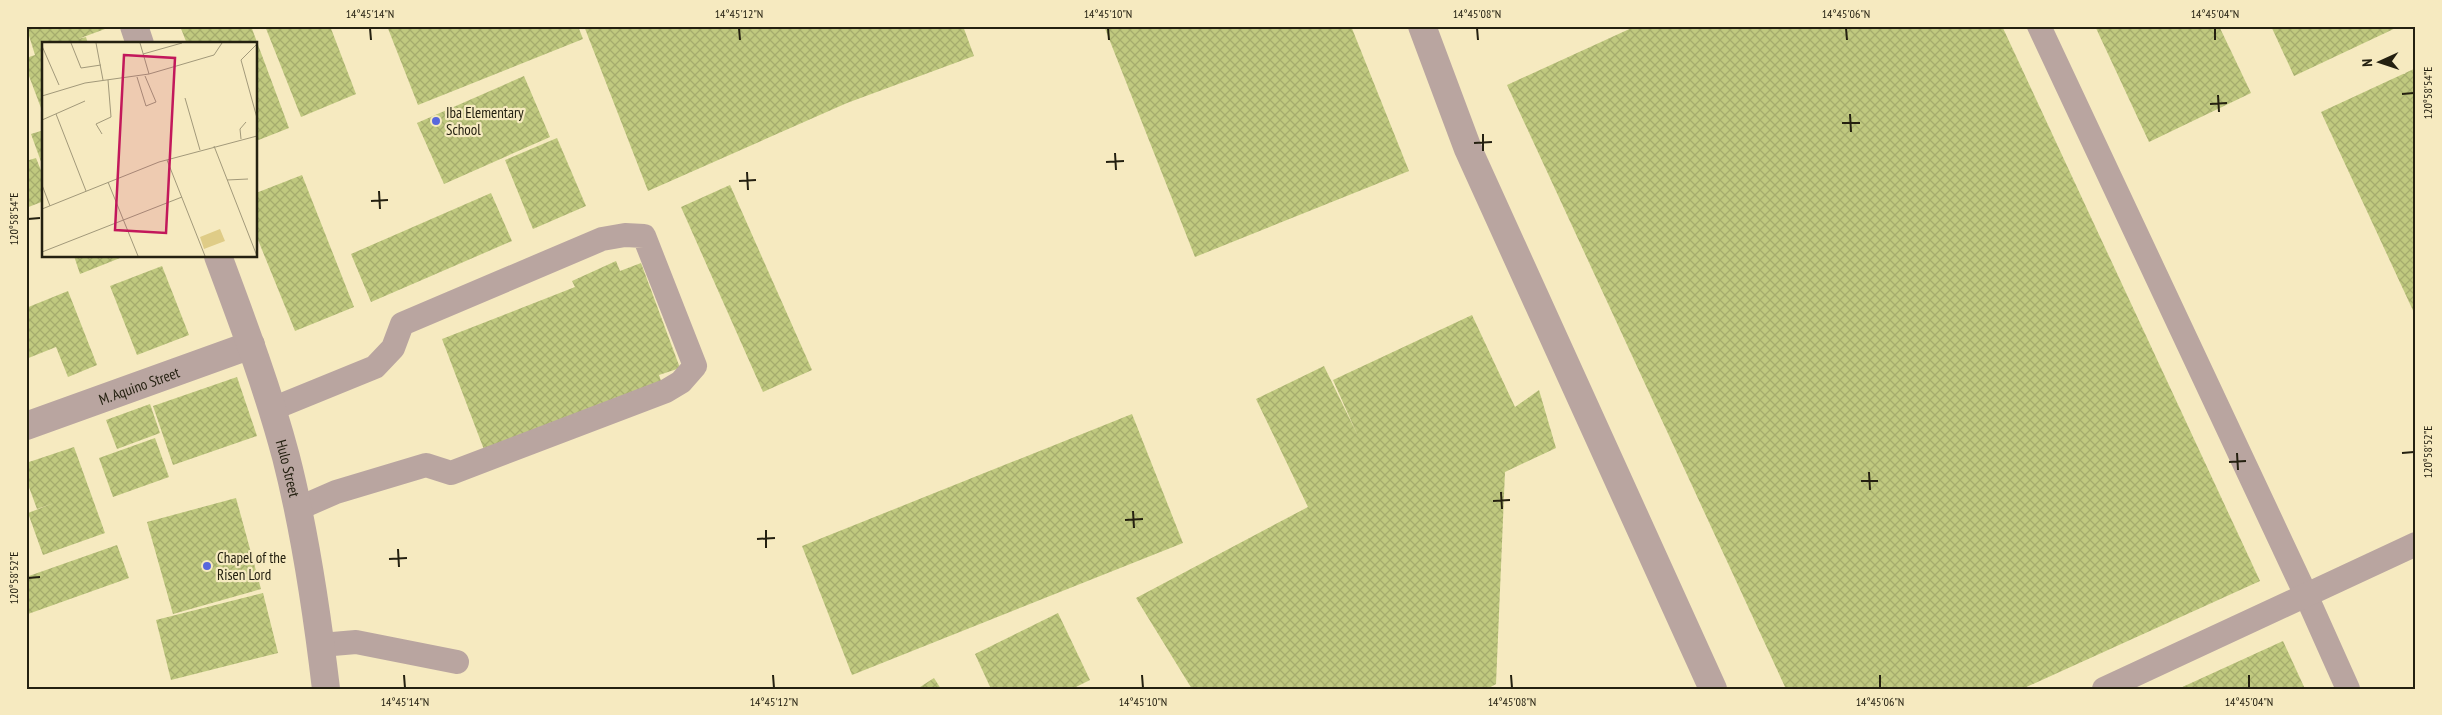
<svg xmlns="http://www.w3.org/2000/svg" width="2442" height="715" font-family="'PT Sans Narrow',sans-serif">
<defs>
<pattern id="building-cross-hatch" width="8" height="8" patternUnits="userSpaceOnUse" patternTransform="scale(1.25)"><rect width="8" height="8" fill="#c0c97f"/><path d="M0 0l8 8M0 8l8-8" fill="none" stroke="#a5ac6d"/></pattern>
</defs>
<rect width="100%" height="100%" fill="#f6eac0"/>
<!-- building -->
<g fill="url(#building-cross-hatch)">
<polygon points="26,26 104,26 105,29 78,39 86,37 88,44 44,44 44,116 26,68 26,58 35,55"/>
<polygon points="180,26 251,26 289,128 256,141 256,44 187,44"/>
<polygon points="265,26 330,26 356,94 301,117"/>
<polygon points="387,26 578,26 583,39 418,105"/>
<polygon points="584,26 963,26 974,56 847,103 648,191"/>
<polygon points="1104,26 1351,26 1409,171 1195,257"/>
<polygon points="1636,26 2002,26 2260,581 2022,689 1786,689 1507,85"/>
<polygon points="2095,26 2219,26 2251,93 2149,142"/>
<polygon points="2271,26 2400,26 2294,76"/>
<polygon points="2416,68 2416,317 2321,112"/>
<polygon points="524,76 550,137 444,184 417,123"/>
<polygon points="44,130 44,170 31,134"/>
<polygon points="557,138 586,206 533,229 505,160"/>
<polygon points="36,158 44,178 44,201 26,208 26,161"/>
<polygon points="302,175 354,307 295,331 256,235 256,193"/>
<polygon points="730,185 812,370 763,392 681,207"/>
<polygon points="491,193 512,241 371,302 351,254"/>
<polygon points="74,256 125,256 80,274"/>
<polygon points="616,261 620,271 641,263 680,368 659,375 663,387 486,455 442,339 575,287 572,281"/>
<polygon points="162,266 189,335 137,355 110,286"/>
<polygon points="68,291 97,365 68,377 56,347 26,359 26,308"/>
<polygon points="1472,315 1515,407 1539,390 1556,448 1505,472 1496,684 1487,689 1192,689 1136,598 1308,507 1256,399 1324,366 1357,434 1333,380"/>
<polygon points="237,377 257,436 173,465 153,406"/>
<polygon points="150,404 160,433 117,449 106,420"/>
<polygon points="1132,414 1183,543 852,675 802,546"/>
<polygon points="155,438 169,477 113,497 99,458"/>
<polygon points="74,447 105,533 43,555 28,513 54,503 37,509 26,479 26,463"/>
<polygon points="236,498 261,589 173,614 147,522"/>
<polygon points="117,545 129,578 28,614 26,607 26,577"/>
<polygon points="263,593 278,653 171,680 156,620"/>
<polygon points="1058,613 1090,680 1072,689 991,689 975,654"/>
<polygon points="2283,641 2305,689 2178,689"/>
<polygon points="934,678 941,689 917,689"/>
</g>
<g fill="none" stroke-linecap="round" stroke-linejoin="round">
<!-- service -->
<g stroke="#b9a5a0" stroke-width="24">
<polyline points="2039,26 2306,595 2348,689"/>
<polyline points="272,409 375,367 393,348 402,324 602,239 625,235 644,236 695,366 681,382 666,391 451,473 426,465 336,492 297,509"/>
<polyline points="321,645 356,642 457,662"/>
<polyline points="2104,689 2416,544"/>
</g>
<!-- minor -->
<g stroke="#b9a5a0" stroke-width="28">
<polyline points="1422,26 1468,149 1713,689"/>
<path id="s1" d="M26,426l225,-81"/>
</g>
<!-- tertiary -->
<g stroke="#b9a5a0" stroke-width="28">
<polyline points="134,26 140,44"/>
<path id="s2" d="M218,256c25,67 50,133 68,201 19,74 31,156 40,232"/>
</g>
</g>
<!-- ticks -->
<path fill="none" stroke="#242010" stroke-width="2" d="M370,28l1,12M739,28l1,12M1108,28l1,12M1477,28l1,12M1846,28l1,12M2215,28v12M2402,94l12,-1M2218,95l1,17M2210,104l17,-1M1850,114l1,18M1842,123h18M1483,134v17M1474,143l18,-1M1115,153l1,17M1106,162l18,-1M747,172l1,18M739,181l17,-1M379,191l1,18M371,201l17,-1M28,219l12,-1M2237,453l1,17M2402,453l12,-1M2229,462l17,-1M1869,472l1,18M1861,481h17M1501,492l1,17M1493,501l17,-1M1133,511l1,17M1125,520l18,-1M766,530v18M757,539l18,-1M398,549l1,18M389,559l18,-1M28,578l12,-1M404,675l1,13M773,675l1,13M1142,675l1,13M1511,675l1,13M1880,675v13M2249,675v13"/>
<!-- markers -->
<g fill="#5867dd" stroke="#f6eac0" stroke-width="2">
<circle cx="436" cy="121" r="5"/>
<circle cx="207" cy="566" r="5"/>
</g>
<g text-anchor="middle" dominant-baseline="central" stroke-width="4.5" stroke-linejoin="round" paint-order="stroke">
<!-- poi labels -->
<g font-size="15" fill="#242010" stroke="#f6eac0" text-anchor="start">
<text x="446" y="112">Iba Elementary<tspan x="446" dy="17">School</tspan></text>
<text x="217" y="557">Chapel of the<tspan x="217" dy="17">Risen Lord</tspan></text>
</g>
<!-- street labels -->
<g font-size="15" fill="#242010" stroke="#f6eac0">
<text stroke="none"><textPath href="#s1" startOffset="120">M. Aquino Street</textPath></text>
<text stroke="none"><textPath href="#s2" startOffset="224">Hulo Street</textPath></text>
</g>
</g>
<!-- overview -->
<g transform="translate(42 42)">
<rect width="215" height="215" fill="#f6eac0"/>
<path d="M178,187l5,12 -21,8 -4,-12z" fill="#dfcc87"/>
<path fill="none" stroke="#a2997a" stroke-width="1" d="M29,1l10,25 20,-3M54,1l7,37M98,1l9,31M215,2l-16,16 16,58M0,4l17,39M101,12l39,-11M95,35l9,29 10,-4 -11,-26M0,54l43,-13 64,-9 65,-19 8,-12M143,56l15,52M14,72l30,77M0,78l43,-19M60,92l-6,-10 15,-7 -3,-37M199,97l-1,-10 6,-7M172,104l43,110M125,118l38,96M185,138l21,-1M66,140l30,74M0,143l8,21M0,167l117,-47 98,-26M0,210l140,-55"/>
<path fill="#c2185b" fill-opacity="0.15" stroke="#c2185b" stroke-width="2.5" d="M82,13l51,3 -9,175 -51,-3z"/>
<rect width="215" height="215" fill="none" stroke="#242010" stroke-width="2.5"/>
</g>
<!-- border -->
<rect width="2442" height="715" fill="none" stroke="#f6eac0" stroke-width="55"/>
<!-- north arrow -->
<g transform="translate(2380 62) rotate(267)" stroke="#f6eac0" stroke-width="4" paint-order="stroke">
<path d="M0-4L9 19L0 12L-9 19Z" fill="#242010"/>
<text y="-8" font-size="14" font-weight="bold" text-anchor="middle" fill="#242010">N</text>
</g>
<rect x="28" y="28" width="2386" height="660" fill="none" stroke="#242010" stroke-width="2"/>
<g font-size="12" text-anchor="middle" fill="#242010">
<text x="370" y="18">14°45'14"N</text>
<text x="739" y="18">14°45'12"N</text>
<text x="1108" y="18">14°45'10"N</text>
<text x="1477" y="18">14°45'08"N</text>
<text x="1846" y="18">14°45'06"N</text>
<text x="2215" y="18">14°45'04"N</text>
<text transform="translate(2428 93) rotate(-90)" y="4">120°58'54"E</text>
<text transform="translate(14 219) rotate(-90)" y="4">120°58'54"E</text>
<text transform="translate(2428 452) rotate(-90)" y="4">120°58'52"E</text>
<text transform="translate(14 578) rotate(-90)" y="4">120°58'52"E</text>
<text x="405" y="706">14°45'14"N</text>
<text x="774" y="706">14°45'12"N</text>
<text x="1143" y="706">14°45'10"N</text>
<text x="1512" y="706">14°45'08"N</text>
<text x="1880" y="706">14°45'06"N</text>
<text x="2249" y="706">14°45'04"N</text>
</g>
</svg>
